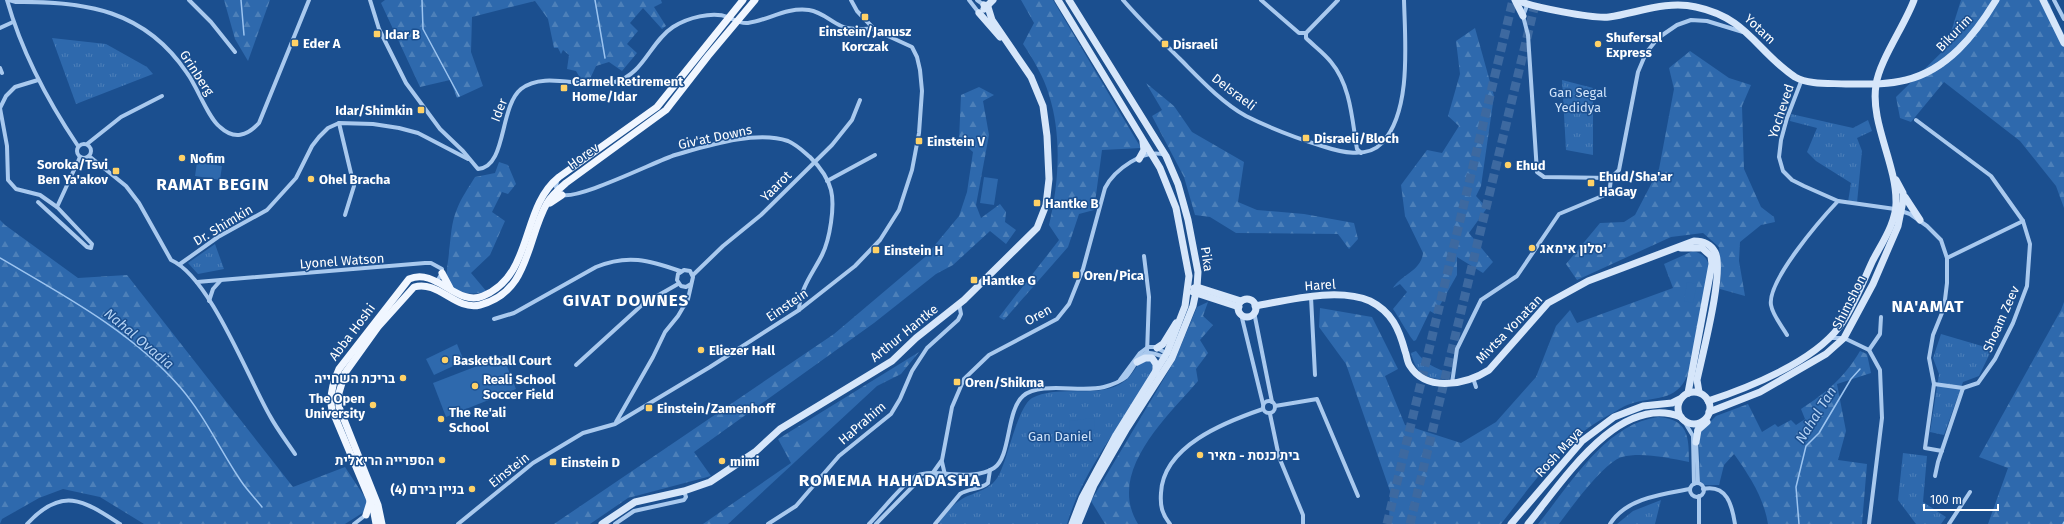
<svg xmlns="http://www.w3.org/2000/svg" width="2064" height="524" font-family="'Fira Sans',Heebo,sans-serif">
<defs>
<pattern id="forest-firs" width="22" height="20" patternUnits="userSpaceOnUse"><rect width="22" height="20" fill="#2e69ad"/><path d="M5 1l3.5 6h-7zM16 11l3.5 6h-7z" fill="#4d80b9"/></pattern>
<pattern id="park-tufts" width="24" height="20" patternUnits="userSpaceOnUse"><rect width="24" height="20" fill="#2e69ad"/><path d="M3 7l-1-3M5 7V3M7 7l1-3M15 17l-1-3M17 17v-4M19 17l1-3" fill="none" stroke="#4d80b9"/></pattern>
</defs>
<rect width="100%" height="100%" fill="#1b4f8f"/>
<!-- forest -->
<g fill="url(#forest-firs)">
<polygon points="224,0 270,0 248,61 235,39"/>
<polygon points="385,0 661,0 662,3 654,7 666,26 662,29 643,8 630,23 638,31 627,44 637,53 622,71 609,62 596,66 590,79 580,78 576,71 567,69 569,55 563,50 561,54 558,48 554,48 548,19 535,1 472,17 471,52 483,86 457,98 450,80 420,87 381,3"/>
<path d="M1021,0h32l88,148 -39,2 -8,60 -15,4 -11,33 -64,73 -5,-3 60,-77 -10,-15c10,-42 13,-89 0,-130 -5,-18 -16,-36 -26,-51l11,-21z"/>
<polygon points="1961,0 2048,0 2064,39 2064,208 2056,186 2020,141 1944,82 1911,122 1900,118 1896,97 1946,48"/>
<path d="M1475,28l19,68 -13,90 -5,10 11,12 -18,25 24,29 -10,11 -26,-16v18l-22,39 -5,-3 -14,29 -2,1c-3,-2 -16,-25 -21,-32l14,-17 -7,-8 -7,4c9,-14 28,-17 30,-35l-18,-37 -4,-31 26,-35 15,3 17,-27 -11,-10 12,-42 -4,-33z"/>
<polygon points="1690,51 1729,78 1751,85 1742,106 1744,169 1761,207 1774,217 1775,222 1761,225 1740,242 1739,261 1745,296 1720,289 1721,268 1719,247 1703,233 1671,237 1577,280 1566,264 1600,223 1624,222 1635,215 1659,169 1674,89 1669,68"/>
<polygon points="1146,83 1174,106 1192,132 1244,162 1238,202 1257,210 1304,214 1354,223 1358,239 1349,249 1338,234 1236,233 1210,217 1195,215 1184,177 1152,116 1162,110"/>
<polygon points="979,87 994,95 983,101 989,135 976,205 981,218 1000,204 1006,212 1005,222 1016,230 1006,244 990,231 953,265 936,274 874,323 694,452 711,476 628,498 590,524 554,524 834,334 925,257 959,216 967,192 973,152 959,140 961,95"/>
<path d="M499,162l9,3 8,19 -8,10 -6,-2 -10,20 13,9 -15,34 -19,18 16,19c-14,3 -39,3 -40,-16 -1,-8 2,-17 2,-25 2,-14 2,-28 8,-42 4,-11 12,-22 18,-32l20,-4z"/>
<polygon points="0,220 5,225 78,278 127,275 293,487 345,467 368,502 367,510 345,524 144,524 100,497 63,489 39,498 2,519 0,524"/>
<path d="M1693,251c11,3 14,7 17,17l-21,103c-10,30 -30,25 -56,32 -8,2 -15,7 -22,11 -47,24 -78,69 -110,110h-112l1,-33 -44,-127 -27,-37 1,-19 52,9 26,52 -13,7 20,49 56,18 35,-21 40,-45 20,-51 14,-16 7,13 96,-35 -9,-24z"/>
<path d="M1208,302l-5,14 10,9 -13,15 8,13 -12,16 2,12c-31,36 -92,91 -60,143h-33l-14,-23 84,-141 22,-53z"/>
<polygon points="2064,302 2064,524 1988,524 2008,468 1979,457 2061,310"/>
<path d="M1860,351l7,3 4,19 -34,11 9,47 -8,29 29,4 -5,60h-94c-4,-26 -19,-49 -34,-70l-10,11 -5,20h-15l-4,-4 -1,-39 1,-10 16,-16 32,-12 14,28 13,-8 3,3 13,-7 5,5 9,-6 -4,-10c26,-17 43,-31 59,-58z"/>
<polygon points="919,352 901,374 877,386 728,524 703,524 791,463 778,439"/>
<path d="M1658,417c30,2 31,19 31,45 -22,-4 -46,-10 -67,-5 -18,5 -52,52 -63,67h-21c32,-39 67,-100 120,-107z"/>
</g>
<!-- park -->
<g fill="url(#park-tufts)">
<polygon points="52,38 106,44 147,67 153,74 76,104"/>
<polygon points="1562,80 1593,88 1593,155 1566,150"/>
<polygon points="1791,114 1853,128 1868,120 1872,131 1857,138 1862,151 1857,203 1848,202 1851,183 1816,161 1807,152 1817,128 1790,121"/>
<polygon points="215,244 224,269 198,274 188,263"/>
<polygon points="1941,334 1992,349 1979,376 1963,382 1944,435 1930,432 1939,374 1933,358"/>
<path d="M1416,351c9,13 19,17 33,22l-9,6c-18,-1 -25,-10 -29,-26z"/>
<path d="M1150,360l3,6v5c-29,51 -69,96 -86,153h-127l-2,-2c7,-8 14,-17 24,-23 14,-8 28,-8 37,-24 9,-17 19,-69 33,-77 29,-15 68,3 94,-18 5,-4 9,-11 13,-17z"/>
<polygon points="1903,453 1927,456 1923,502 1946,517 1941,524 1916,524 1898,500"/>
<polygon points="1661,500 1655,524 1617,524 1633,511"/>
</g>
<!-- pitch -->
<g fill="#2e69ad">
<polygon points="197,162 222,166 220,180 195,176"/>
<polygon points="984,177 998,179 994,205 980,203"/>
<polygon points="1687,282 1697,284 1693,303 1684,301"/>
<polygon points="457,344 464,361 434,375 426,359"/>
<polygon points="503,356 516,389 446,417 433,383"/>
<polygon points="1094,418 1095,429 1070,431 1069,421"/>
</g>
<g fill="none" stroke-linecap="round" stroke-linejoin="round">
<!-- stream -->
<g stroke="#9cc4f0" stroke-width="1.5">
<polyline points="241,0 244,35"/>
<polyline points="422,0 423,29 459,96"/>
<polyline points="595,0 605,58"/>
<path d="M0,258c63,37 131,73 180,129 25,29 40,63 61,94 6,9 14,17 21,26"/>
<polyline points="1799,524 1796,487 1806,446 1819,433 1851,379 1860,369"/>
<polyline points="2063,524 2064,522"/>
</g>
<!-- highway-tunnel -->
<g stroke="#3d69a0" stroke-width="9" stroke-dasharray="9 4.5" stroke-linecap="butt">
<polyline points="1387,524 1513,0"/>
<polyline points="1410,524 1536,0"/>
</g>
<!-- street -->
<g stroke="#a9c9ee" stroke-width="4">
<path d="M7,0c15,53 40,100 71,146"/>
<path d="M9,0l7,2c69,-1 129,8 171,71 10,13 21,45 33,54 14,13 27,9 39,-4l50,-123"/>
<polyline points="189,0 211,22 235,52"/>
<path d="M370,0l9,29 27,54 34,46 23,22 15,18c29,-2 21,-62 43,-80 24,-19 63,1 94,-7 29,-8 35,-40 58,-55 14,-9 39,-16 55,-10 7,3 12,7 20,6 21,-3 38,-16 61,-13 13,2 21,11 32,16 10,5 22,2 33,3"/>
<polyline points="969,0 979,13"/>
<polyline points="977,0 984,5"/>
<path d="M1123,0c18,21 37,39 57,59 20,20 41,43 66,57 24,12 50,22 76,30 18,6 45,13 60,-3 30,-32 23,-102 22,-143"/>
<polyline points="1261,0 1299,33 1306,33"/>
<polyline points="2054,0 2064,19"/>
<polyline points="1528,3 1523,16 1528,35 1537,172 1544,177 1611,178 1619,170 1638,72 1646,53 1658,38 1677,25 1691,20 1707,21 1743,32"/>
<polyline points="0,28 13,22"/>
<path d="M1306,33v5c8,8 18,15 25,24 20,24 21,58 26,87l4,4"/>
<polyline points="1306,33 1338,0"/>
<polyline points="0,68 2,73"/>
<polyline points="1802,79 1787,118 1781,140 1779,157 1783,171 1792,180 1804,186 1838,201 1895,209 1910,214 1927,226 1941,240 1947,258 1947,283 1944,308 1933,335 1929,358 1934,384 1925,448 1942,451"/>
<polyline points="38,80 15,87 6,96 0,108 7,146 8,180 16,189 40,195 57,207"/>
<polyline points="1916,120 1991,176 2023,221 2030,244 2027,286 2013,323 1995,359 1978,383 1963,388 1934,384"/>
<polyline points="339,123 354,186 345,215"/>
<circle cx="84" cy="151" r="7"/>
<polyline points="87,144 121,117 162,96"/>
<path d="M89,156l37,30 13,17 32,57c39,17 77,118 99,156 7,13 17,26 25,38"/>
<path d="M557,181l-1,6 4,7c13,9 96,-33 115,-39 32,-9 81,-25 113,-14 9,4 15,10 22,16 8,8 18,21 21,33 4,16 -1,49 -9,65 -9,18 -22,33 -23,55"/>
<polyline points="827,181 875,155"/>
<polyline points="38,202 87,247 91,248 92,244 57,207 80,157"/>
<polyline points="1144,256 1149,297 1147,353"/>
<polyline points="1947,258 2023,221"/>
<polyline points="180,264 218,237 267,210 296,178 312,146 319,137 328,128 339,123 373,124 399,128 418,133 468,159"/>
<polyline points="693,275 723,246 761,215 832,145 852,120 860,100"/>
<polyline points="197,282 425,263 431,263 442,269 442,273 436,283"/>
<polyline points="1311,297 1315,375"/>
<polyline points="209,301 213,289 221,280"/>
<polyline points="1254,312 1272,402"/>
<polyline points="1241,314 1263,404"/>
<path d="M494,319l20,-6 82,-46c31,-13 53,-7 84,4"/>
<path d="M1787,335c-5,-9 -14,-19 -16,-30 -4,-24 50,-86 67,-104"/>
<polyline points="1830,338 1844,338 1869,350 1880,370 1882,418 1869,524"/>
<polyline points="1869,350 1880,334 1881,317"/>
<polyline points="576,365 643,304 678,284"/>
<polyline points="1473,378 1476,387"/>
<polyline points="1120,380 1140,353 1148,347 1155,347 1168,354"/>
<polyline points="1452,383 1457,349 1481,300 1517,276 1559,214 1607,194 1610,187 1611,178"/>
<circle cx="1269" cy="407" r="6"/>
<polyline points="1275,406 1317,399 1358,496"/>
<polyline points="1270,414 1279,457 1303,515 1303,524"/>
<polyline points="1684,421 1693,436 1694,484"/>
<polyline points="616,422 653,357 665,332 678,316 688,299 693,277 690,271 684,270 678,274 677,280 681,286 686,287 691,284"/>
<polyline points="1696,431 1698,424"/>
<polyline points="1696,440 1698,483"/>
<polyline points="942,462 945,475"/>
<path d="M932,474l10,-14 10,-53 12,-28 25,-24 68,-36 12,-15 14,-35 22,-81c9,-18 39,-40 60,-33"/>
<polyline points="1935,476 1938,462 1963,388"/>
<circle cx="1697" cy="490" r="7"/>
<path d="M1703,489c24,-5 29,16 32,35"/>
<path d="M27,524c35,-38 56,-24 93,0"/>
<polyline points="354,524 367,514"/>
<polyline points="458,524 533,463 583,433 615,424 710,367 799,310 855,266 880,240 899,210 912,170 919,133 922,91 920,70 917,57 912,47 875,30 857,11 851,0"/>
<polyline points="615,524 634,511 684,500 686,497 684,491"/>
<polyline points="768,524 796,506 839,456 891,414 900,399 912,371 927,348 958,320 961,314 959,304"/>
<path d="M869,524c11,-11 35,-42 47,-48 21,-9 54,7 78,-8 17,-11 12,-57 29,-72 17,-15 59,-3 81,-9 7,-2 16,-5 22,-10 7,-7 12,-23 22,-24 6,-1 12,3 18,5"/>
<polyline points="876,524 917,482 944,475"/>
<path d="M935,524l25,-30c9,-6 20,-4 28,-11l2,-13"/>
<path d="M1170,524c-8,-10 -10,-18 -9,-31 2,-47 64,-71 102,-84"/>
<path d="M1610,524c16,-26 53,-30 80,-35"/>
<polyline points="1699,524 1699,496"/>
<polyline points="1949,524 1970,492"/>
</g>
<!-- secondary -->
<g stroke="#d6e6fa" stroke-width="7">
<polyline points="1058,0 1160,168 1176,208 1189,276 1185,306 1167,353 1116,435 1082,498 1072,524"/>
<polyline points="1069,0 1166,156 1178,184 1188,220 1198,272 1197,287 1193,306 1172,358 1127,428 1094,485 1078,524"/>
<polyline points="1515,0 1523,16"/>
<path d="M1517,0c13,7 78,19 92,17 28,-4 58,-17 87,-10 52,11 60,44 99,70 14,8 35,6 51,7 20,0 40,1 60,-4 41,-10 69,-45 90,-80"/>
<polyline points="2043,0 2064,43"/>
<polyline points="984,9 993,0"/>
<polyline points="979,13 1000,37"/>
<polyline points="1139,159 1144,150 1143,142"/>
<polyline points="1905,197 1920,220"/>
<polyline points="1681,248 1702,248 1711,256 1712,264 1688,393"/>
<polyline points="1194,288 1197,287 1241,301"/>
<polyline points="1193,292 1239,307"/>
<circle cx="1247" cy="308" r="9"/>
<path d="M1255,306c34,-6 83,-19 115,-5 22,11 29,28 35,50 2,5 2,11 5,15 17,27 57,18 79,4l59,-67 40,-22 106,-40c9,0 16,2 21,11 10,18 -13,104 -18,128l2,12"/>
<polyline points="1157,348 1163,344 1176,323"/>
<polyline points="1137,362 1145,358 1152,358 1156,364 1156,372"/>
<circle cx="1694" cy="408" r="16"/>
<path d="M1708,401c40,-13 105,-39 131,-74 14,-18 24,-46 34,-67 9,-17 24,-39 23,-59 0,-38 -26,-79 -20,-116 3,-24 29,-60 38,-85"/>
<polyline points="1709,412 1760,392 1826,354 1844,338 1873,284 1898,226 1903,201 1903,193 1896,180"/>
<polyline points="1696,442 1698,430 1707,422"/>
<polyline points="602,524 635,502 684,491 710,482 755,452 780,429 892,361 916,338 964,300 1037,228 1046,205 1049,179 1047,136 1043,106 1031,77 992,20 988,7 984,5"/>
<polyline points="1511,524 1582,441 1614,417 1643,406 1672,403 1680,399"/>
<path d="M1528,524c33,-40 90,-132 153,-107"/>
</g>
<!-- primary -->
<g stroke="#f0f6ff" stroke-width="7">
<polyline points="550,203 562,195"/>
<polyline points="442,273 450,288"/>
<polyline points="366,515 370,502"/>
<path d="M376,524l-2,-11 -5,-15 -37,-88c-3,-14 1,-28 7,-41l70,-90c27,-12 48,28 74,17 51,-21 37,-88 76,-119l98,-70 86,-107"/>
<path d="M382,524l-4,-19 -39,-98v-14l6,-20 33,-46 36,-40c25,-7 41,24 66,18 50,-13 46,-65 67,-102 5,-8 12,-14 19,-20l100,-73 42,-54 47,-56"/>
</g>
</g>
<!-- markers -->
<g fill="#ffd166" stroke="#1b4f8f" stroke-width="1.5">
<rect x="861" y="13" width="8" height="8" rx="2"/>
<rect x="373" y="30" width="8" height="8" rx="2"/>
<rect x="291" y="39" width="8" height="8" rx="2"/>
<rect x="1161" y="40" width="8" height="8" rx="2"/>
<circle cx="1598" cy="44" r="4"/>
<rect x="560" y="84" width="8" height="8" rx="2"/>
<rect x="417" y="106" width="8" height="8" rx="2"/>
<rect x="1302" y="134" width="8" height="8" rx="2"/>
<rect x="915" y="137" width="8" height="8" rx="2"/>
<circle cx="182" cy="158" r="4"/>
<circle cx="1508" cy="165" r="4"/>
<rect x="112" y="167" width="8" height="8" rx="2"/>
<circle cx="311" cy="179" r="4"/>
<rect x="1587" y="179" width="8" height="8" rx="2"/>
<rect x="1033" y="199" width="8" height="8" rx="2"/>
<circle cx="1532" cy="248" r="4"/>
<rect x="872" y="246" width="8" height="8" rx="2"/>
<rect x="1072" y="271" width="8" height="8" rx="2"/>
<rect x="970" y="276" width="8" height="8" rx="2"/>
<circle cx="701" cy="350" r="4"/>
<circle cx="445" cy="360" r="4"/>
<circle cx="403" cy="378" r="4"/>
<rect x="953" y="378" width="8" height="8" rx="2"/>
<circle cx="475" cy="386" r="4"/>
<circle cx="373" cy="405" r="4"/>
<rect x="645" y="404" width="8" height="8" rx="2"/>
<circle cx="441" cy="419" r="4"/>
<circle cx="1200" cy="455" r="4"/>
<circle cx="442" cy="460" r="4"/>
<circle cx="722" cy="461" r="4"/>
<rect x="549" y="458" width="8" height="8" rx="2"/>
<circle cx="472" cy="489" r="4"/>
</g>
<g text-anchor="middle" dominant-baseline="central" stroke-width="3" stroke-linejoin="round" paint-order="stroke">
<!-- street labels -->
<g font-size="13" fill="#fff" stroke="#1b4f8f">
<text transform="translate(1760 29) rotate(43)">Yotam</text>
<text transform="translate(1954 33) rotate(-46)">Bikurim</text>
<text transform="translate(197 73) rotate(57)">Grinberg</text>
<text transform="translate(1234 92) rotate(37)">DeIsraeli</text>
<text transform="translate(499 110) rotate(-69)">Ider</text>
<text transform="translate(1781 111) rotate(-72)">Yocheved</text>
<text transform="translate(715 137) rotate(-12)">Giv'at Downs</text>
<text transform="translate(583 156) rotate(-36)">Horev</text>
<text transform="translate(776 186) rotate(-45)">Yaarot</text>
<text transform="translate(223 225) rotate(-31)">Dr. Shimkin</text>
<text transform="translate(1207 259) rotate(82)">Pika</text>
<text transform="translate(342 261) rotate(-4)">Lyonel Watson</text>
<text transform="translate(1320 285) rotate(-4)">Harel</text>
<text transform="translate(1849 302) rotate(-63)">Shimshon</text>
<text transform="translate(787 305) rotate(-34)">Einstein</text>
<text transform="translate(1038 315) rotate(-29)">Oren</text>
<text transform="translate(2001 319) rotate(-66)">Shoam Zeev</text>
<text transform="translate(1509 329) rotate(-46)">Mivtsa Yonatan</text>
<text transform="translate(352 332) rotate(-53)">Abba Hoshi</text>
<text transform="translate(904 333) rotate(-39)">Arthur Hantke</text>
<text transform="translate(862 423) rotate(-41)">HaPrahim</text>
<text transform="translate(1559 452) rotate(-47)">Rosh Maya</text>
<text transform="translate(509 470) rotate(-38)">Einstein</text>
</g>
<!-- poi labels -->
<g font-size="13" font-weight="bold" fill="#fff" stroke="#1b4f8f" text-anchor="start">
<text x="865" y="31" text-anchor="middle">Einstein/Janusz<tspan x="865" dy="15">Korczak</tspan></text>
<text x="385" y="34">Idar B</text>
<text x="1606" y="37">Shufersal<tspan x="1606" dy="15">Express</tspan></text>
<text x="303" y="43">Eder A</text>
<text x="1173" y="44">Disraeli</text>
<text x="572" y="81">Carmel Retirement<tspan x="572" dy="15">Home/Idar</tspan></text>
<text x="413" y="110" text-anchor="end">Idar/Shimkin</text>
<text x="1314" y="138">Disraeli/Bloch</text>
<text x="927" y="141">Einstein V</text>
<text x="190" y="158">Nofim</text>
<text x="108" y="164" text-anchor="end">Soroka/Tsvi<tspan x="108" dy="15">Ben Ya'akov</tspan></text>
<text x="1516" y="165">Ehud</text>
<text x="1599" y="176">Ehud/Sha'ar<tspan x="1599" dy="15">HaGay</tspan></text>
<text x="319" y="179">Ohel Bracha</text>
<text x="1045" y="203">Hantke B</text>
<text x="1540" y="248">סלון אימאג'</text>
<text x="884" y="250">Einstein H</text>
<text x="1084" y="275">Oren/Pica</text>
<text x="982" y="280">Hantke G</text>
<text x="709" y="350">Eliezer Hall</text>
<text x="453" y="360">Basketball Court</text>
<text x="395" y="378" text-anchor="end">בריכת השחייה</text>
<text x="483" y="379">Reali School<tspan x="483" dy="15">Soccer Field</tspan></text>
<text x="965" y="382">Oren/Shikma</text>
<text x="365" y="398" text-anchor="end">The Open<tspan x="365" dy="15">University</tspan></text>
<text x="657" y="408">Einstein/Zamenhoff</text>
<text x="449" y="412">The Re'ali<tspan x="449" dy="15">School</tspan></text>
<text x="1208" y="455">בית כנסת - מאיר</text>
<text x="434" y="460" text-anchor="end">הספרייה הריאלית</text>
<text x="730" y="461">mimi</text>
<text x="561" y="462">Einstein D</text>
<text x="464" y="489" text-anchor="end">בניין בירם (4)</text>
</g>
<!-- park labels -->
<g font-size="13" fill="#cfe3fa" stroke="#1b4f8f">
<text x="1578" y="92">Gan Segal<tspan x="1578" dy="15">Yedidya</tspan></text>
<text x="1060" y="436">Gan Daniel</text>
</g>
<!-- water labels -->
<g font-size="14" font-style="italic" fill="#b5d3f5" stroke="#1b4f8f">
<text transform="translate(139 339) rotate(40)">Nahal Ovadia</text>
<text transform="translate(1816 415) rotate(-58)">Nahal Tan</text>
</g>
<!-- district labels -->
<g font-size="17" font-weight="bold" letter-spacing="1" fill="#fff" stroke="#1b4f8f">
<text x="213" y="184">RAMAT BEGIN</text>
<text x="626" y="300">GIVAT DOWNES</text>
<text x="1928" y="306">NA'AMAT</text>
<text x="890" y="480">ROMEMA HAHADASHA</text>
</g>
</g>
<!-- scale -->
<path d="M1924 504v6h74v-6" fill="none" stroke="#ffffff" stroke-width="2"/>
<text x="1930" y="504" font-size="12" fill="#ffffff" stroke="#1b4f8f" stroke-width="3" paint-order="stroke">100 m</text>
</svg>
